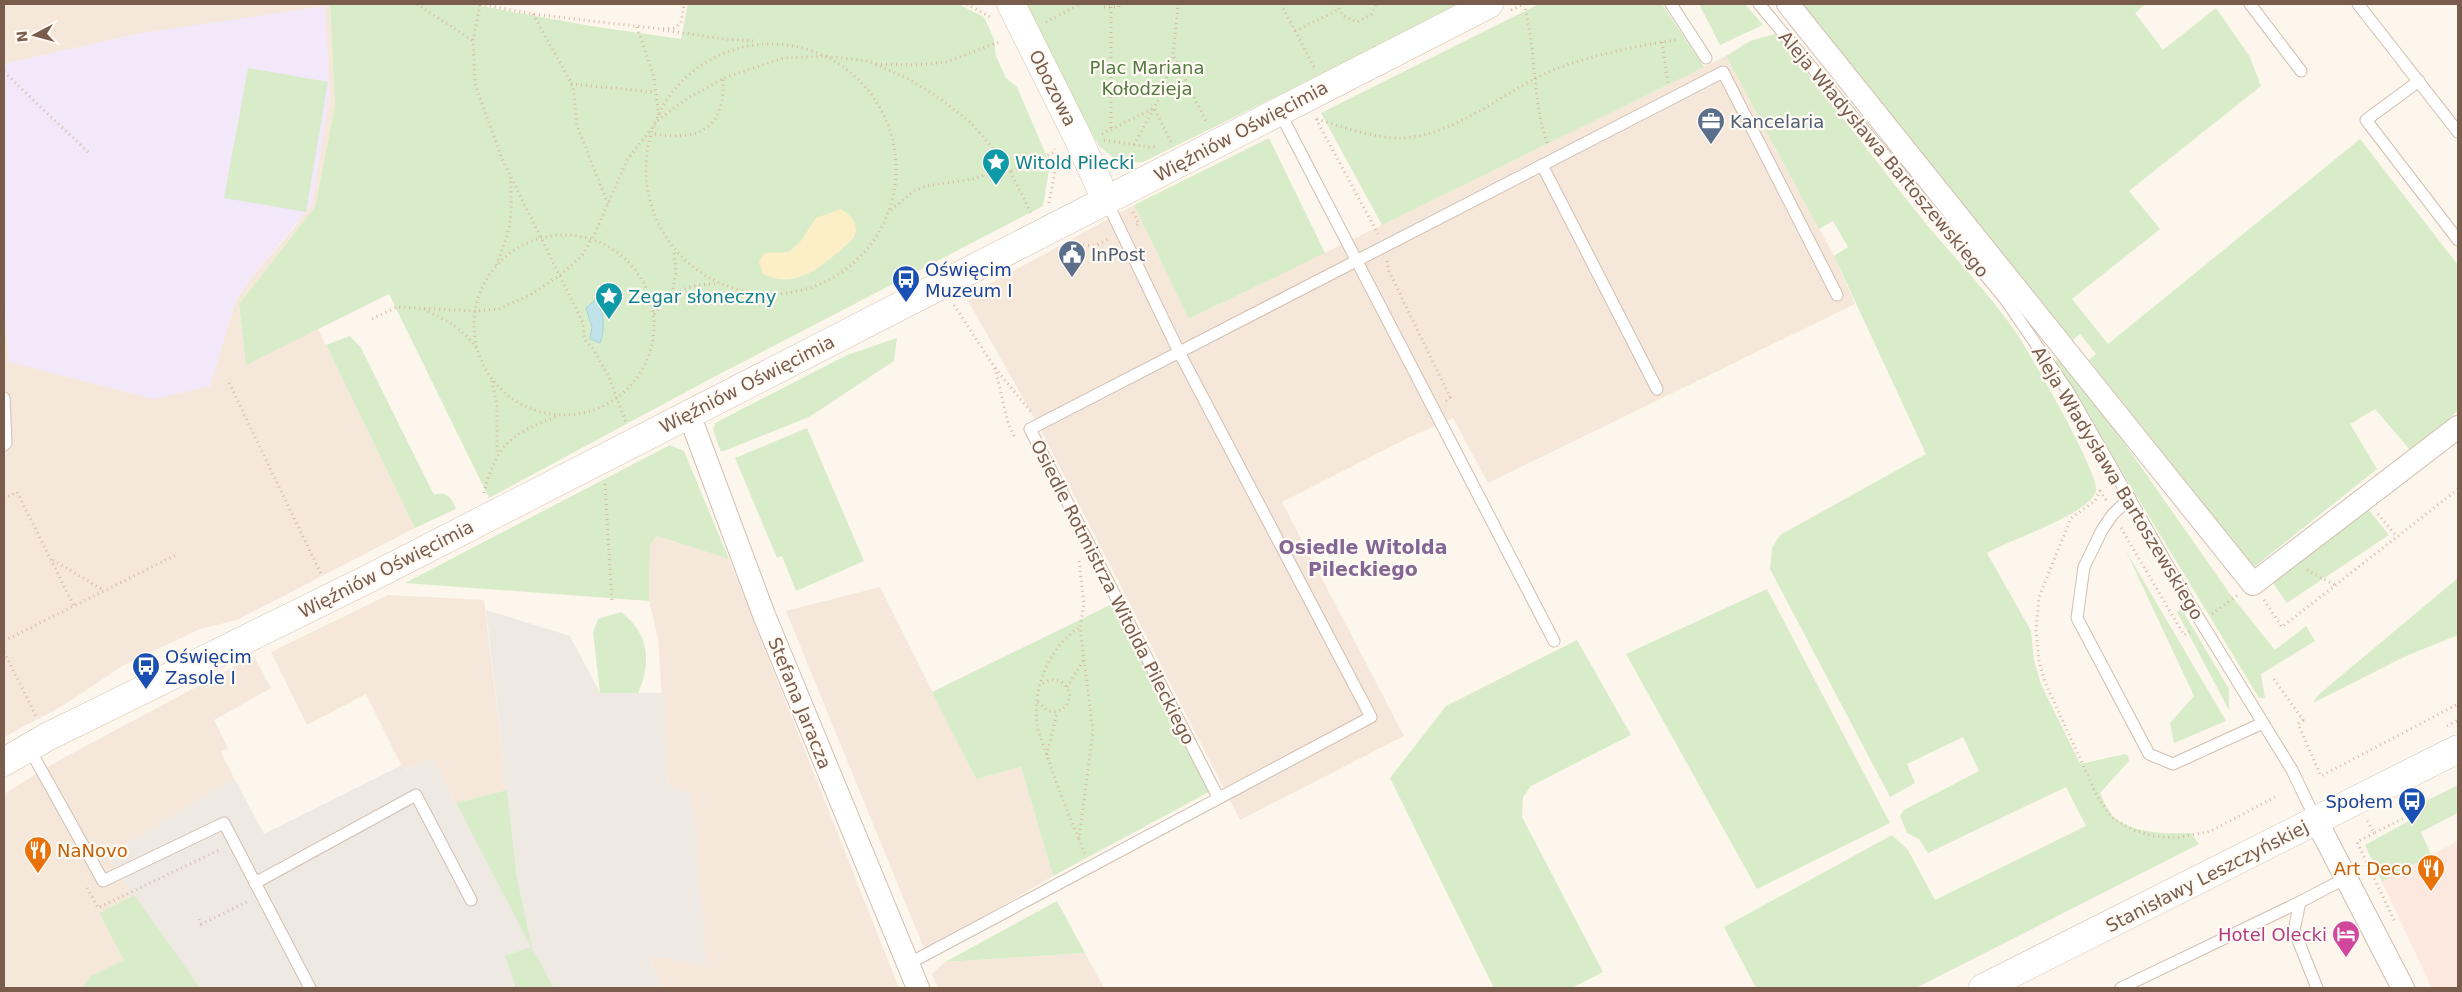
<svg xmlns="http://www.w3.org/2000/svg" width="2462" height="992" font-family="'DejaVu Sans',sans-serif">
<rect width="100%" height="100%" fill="#fdf6ec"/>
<!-- residential -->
<g fill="#f5e8da">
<polygon points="4,4 330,4 335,105 315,207 239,304 246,364 318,329 415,528 237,620 200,629 124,665 64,705 4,737 4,297 9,362 210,386 236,300 252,277 299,222 142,33 4,64"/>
<polygon points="1726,56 1834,256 1855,304 1488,483 1453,418 1406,439 1282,502 1404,736 1240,820 1042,432 966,297 1134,205 1190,319"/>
<polygon points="657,536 729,559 899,988 661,988 649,955 706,965 668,786 658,638 649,601 650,545"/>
<polygon points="880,587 976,779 1021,767 1053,876 925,951 786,611"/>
<polygon points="388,595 484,600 507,790 456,803 432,758 404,771 366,694 307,725 271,652"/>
<polygon points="254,656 271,688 214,720 228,748 221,752 234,778 108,856 134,895 99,913 125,960 91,976 82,988 4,988 4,794 56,762"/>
<polygon points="1085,953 1104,988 938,988 932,974 945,962"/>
</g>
<!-- commercial -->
<polygon fill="#fde8e0" points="2458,841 2458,988 2432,988 2382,882"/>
<!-- industrial -->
<polygon fill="#efe9e4" points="486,610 570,636 600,693 663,693 668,786 691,793 707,966 649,955 661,988 554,988 531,948 512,988 200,988 162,938 108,856 234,778 264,834 402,765 405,771 432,758 531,945 517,877"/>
<!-- education -->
<polygon fill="#f3e8fa" points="325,6 330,96 312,205 252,277 236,300 210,386 154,399 9,362 4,297 4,64 142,33"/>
<!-- green -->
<g fill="#d8ecc9">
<polygon points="330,4 470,4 591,26 681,39 688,4 958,4 984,17 994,39 996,56 1006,78 1017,87 1050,164 1043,206 710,379 489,498 389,294 246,365 239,304 315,207 335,105"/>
<polygon points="1022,4 1464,4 1143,162 1120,163 1099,146"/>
<polygon points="1539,4 1662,4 1704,67 1382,225 1321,113"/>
<polygon points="1699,4 1745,4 1763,25 1720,45"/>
<polygon points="1795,4 2145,4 2135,13 2163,50 2216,8 2250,57 2261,86 2129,191 2160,229 2072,299 2108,344 2360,139 2458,265 2458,410 2434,434 2411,451 2375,409 2350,424 2377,469 2254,567 2089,360 2096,354 2080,334 2068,344"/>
<path d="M1775,34c51,61 98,124 148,186 31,38 69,76 96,117 13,21 81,137 77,154 -6,23 -87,49 -109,62l44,78 3,30 7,23 39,80 45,-10 3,2 1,5 -29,32c4,8 8,19 14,24 18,17 55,17 77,16l8,11 -283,144h-160l-32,-61 168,-92 16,15 27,50 151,-74 -20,-39 -138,66 -9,-14 -12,-6 -7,-17 4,-6 75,-39 -16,-34 -56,27 8,19 -25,14 -120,-228 2,-21 8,-13 146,-81 -92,-198 14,-9 -15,-26 -14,8 -93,-173 24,-15z"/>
<polygon points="248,68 328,82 306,212 224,198"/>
<polygon points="1269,138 1325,253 1189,319 1134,205"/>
<path d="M350,336l11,12 73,147c12,-4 18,3 22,14l-41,19 -89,-183z"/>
<polygon points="897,338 894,361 809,417 721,452 713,430 715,423 847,355"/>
<polygon points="2062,354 2230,594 2275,650 2306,626 2315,641 2261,674 2265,698 2259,698 2055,361"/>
<polygon points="807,428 864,561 796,591 782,556 777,558 735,458"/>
<polygon points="670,445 684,451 729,559 657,536 650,545 649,601 405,583"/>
<polygon points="2368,509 2389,535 2287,603 2270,579"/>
<polygon points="2126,551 2226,721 2174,743 2170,723 2194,696"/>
<polygon points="2458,578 2458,635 2406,656 2313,703 2317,696"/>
<polygon points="1767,589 1890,823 1757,889 1626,654"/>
<polygon points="1112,604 1209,792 1053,876 1021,767 976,779 932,692"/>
<polygon points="2181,608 2229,689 2229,710 2177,612"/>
<path d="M621,612c28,22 31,50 17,81h-38l-7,-61 5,-13z"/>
<polygon points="1577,640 1631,735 1531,786 1523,797 1522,817 1603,972 1572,988 1494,988 1390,778 1446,706"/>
<polygon points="2458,785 2458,813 2421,832 2431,855 2382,882 2365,845 2409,821 2412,808"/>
<polygon points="507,790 517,877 532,948 554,988 512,988 515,985 505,956 531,947 456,803"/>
<polygon points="134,895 200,988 82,988 91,976 124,960 99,913"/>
<polygon points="1057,901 1085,953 945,962"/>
</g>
<!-- sand -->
<path fill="#fcefc7" d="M841,209c8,5 15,11 15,21 0,8 -8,13 -13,18 -22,19 -49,42 -80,26l-4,-13 6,-8 24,-1 11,-10 16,-24z"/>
<!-- water -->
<path fill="#bfe3e8" stroke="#a5d3da" d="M595,300c10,13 10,28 5,43l-10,-4 2,-12 -6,-19z"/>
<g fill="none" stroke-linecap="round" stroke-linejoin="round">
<!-- lane casing -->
<g stroke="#d1beb0" stroke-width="13">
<g id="lane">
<polyline points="1671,4 1706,58"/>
<polyline points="1759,4 2005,299 2068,391 2190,604 2292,770 2316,820"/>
<polyline points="2250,4 2301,71"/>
<polyline points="2358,4 2458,132"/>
<polyline points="2419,81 2366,120 2458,240"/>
<polyline points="1279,111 1554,641"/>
<polyline points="1542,165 1657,389"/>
<polyline points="4,398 6,443 4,445"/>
<polyline points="2130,498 2113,514 2102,530 2084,567 2077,618 2149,754 2173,764 2263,723"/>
<polyline points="29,748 103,881 224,823 310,988"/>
<polyline points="1218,797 1030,429 1723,72 1837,295"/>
<polyline points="255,883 416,795 471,900"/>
<polyline points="908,964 1371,717 1179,352 1106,200"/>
<polyline points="2121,988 2300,902"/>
<polyline points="2317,988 2294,930 2300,902 2346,878"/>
</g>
</g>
<!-- street casing -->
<g stroke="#d1beb0" stroke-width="24">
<g id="street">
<polyline points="1788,4 2253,584 2458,427"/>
<polyline points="689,414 764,615 918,988"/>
<polyline points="2316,820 2403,988"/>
</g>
</g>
<!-- secondary casing -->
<g stroke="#d6c0b0" stroke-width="29">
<g id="secondary">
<polyline points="1011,4 1078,138 1106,200"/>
<polyline points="4,762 47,737 370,578 1489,4"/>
<polyline points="1983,988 2458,749"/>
</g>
</g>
<!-- path -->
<g stroke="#d9b8a5" stroke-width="3" stroke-dasharray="1 4" stroke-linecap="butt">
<polyline points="417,4 473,41"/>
<polyline points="480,4 532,14 661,29 674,28 681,23 684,4"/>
<polyline points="967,4 990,17"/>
<polyline points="1102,4 1102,7 1119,7 1119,4"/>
<polyline points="1281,4 1315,69"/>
<polyline points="1336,4 1343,16 1357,22 1371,15 1376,4"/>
<path d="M1524,4c13,46 7,96 24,141"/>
<polyline points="480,5 473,41 475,84 502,159 583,323 585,340 593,349 608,375 626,422"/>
<polyline points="1111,7 1111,129"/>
<polyline points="1511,10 1524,4"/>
<polyline points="533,14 573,86 577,126 608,204"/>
<polyline points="1046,22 1081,4"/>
<polyline points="637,27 654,77 659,119"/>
<polyline points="663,30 725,39 753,41"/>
<polyline points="1295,31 1338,10"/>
<polyline points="1662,42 1668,84"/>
<circle cx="771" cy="169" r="125"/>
<polyline points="1174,57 1207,123"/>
<polyline points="876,64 915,65 946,62 1002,41"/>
<polyline points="4,72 90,154"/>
<polyline points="571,84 654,92"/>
<polyline points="1316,119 1378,234"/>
<path d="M1317,119c24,8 60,20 85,19 58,-3 104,-50 156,-70 38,-14 78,-22 118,-28"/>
<path d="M655,134c44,7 70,-5 68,-55"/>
<polyline points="1102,134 1154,108 1171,142"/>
<polyline points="1104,140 1150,147 1158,146"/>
<polyline points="1134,145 1162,93 1173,56 1178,4"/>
<polyline points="1049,203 1058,157 1055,149"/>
<polyline points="891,210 914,191 926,186 973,179 1000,170 1010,171 1028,166 1056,151"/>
<polyline points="1133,212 1139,224 1134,227"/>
<circle cx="564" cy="325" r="90"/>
<polyline points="1073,244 1095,246 1108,239"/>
<polyline points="1387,261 1389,271 1450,397 1446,401"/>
<path d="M496,265c15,-34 17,-51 14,-88"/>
<polyline points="672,294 676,270 674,251"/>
<polyline points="954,305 995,368 1008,423 1014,436"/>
<path d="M424,309c20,10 40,20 52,39"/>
<path d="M654,314c19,-21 31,-30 61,-30"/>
<polyline points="372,319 397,307 476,311 499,309 530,295 559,276 582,256 595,233 627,160 659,119 688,98 726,77 784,58 824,56 867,61 909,79 942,100 970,122 998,154 1010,171 1031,213"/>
<polyline points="995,368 1031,412"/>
<polyline points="492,381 497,405 497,454"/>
<polyline points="229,383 322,576"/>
<polyline points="605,484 612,603"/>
<path d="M484,493c12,-49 28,-60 74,-77"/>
<polyline points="4,499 17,492 74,606"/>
<polyline points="2106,500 2100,491 2095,501 2071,518 2039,597 2036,631 2039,661 2045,682 2097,796 2112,818 2133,830 2154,836 2176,838 2211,831 2275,797"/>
<polyline points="2378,514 2397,537"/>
<polyline points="2121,528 2184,635 2190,631"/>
<polyline points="53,560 103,590"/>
<polyline points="1079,561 1084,604 1080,627 1093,731 1079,839 1085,854"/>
<polyline points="2307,570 2335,585"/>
<polyline points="2264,600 2282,627 2458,489"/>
<polyline points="2212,614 2238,595"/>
<polyline points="4,641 178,554"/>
<polyline points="4,652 36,716"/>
<polyline points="2274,679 2303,720 2298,724 2321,776 2458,704"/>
<polyline points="1067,687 1085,658"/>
<path d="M1038,702l10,9 9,1 9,-5 4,-11c-3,-16 -17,-21 -29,-11"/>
<polyline points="2447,726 2458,720"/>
<polyline points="1047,755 1057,712"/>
<polyline points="2367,821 2374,833 2406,817"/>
<polyline points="2374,833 2357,842 2395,922"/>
<path d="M1079,838c-13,-28 -23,-56 -33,-85 -3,-9 -8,-20 -9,-29 -5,-36 13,-78 43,-97"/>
<polyline points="87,888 98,908 221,849"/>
<polyline points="199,919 201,924 249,901"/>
</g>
<!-- lane -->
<use href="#lane" stroke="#fff" stroke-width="11"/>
<!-- street -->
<use href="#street" stroke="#fff" stroke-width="22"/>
<!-- secondary -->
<use href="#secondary" stroke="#fff" stroke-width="28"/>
</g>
<!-- icons -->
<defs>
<g id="office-pin" transform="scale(1.4375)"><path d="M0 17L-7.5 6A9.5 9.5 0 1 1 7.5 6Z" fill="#5c6f8a" stroke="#fffaf3"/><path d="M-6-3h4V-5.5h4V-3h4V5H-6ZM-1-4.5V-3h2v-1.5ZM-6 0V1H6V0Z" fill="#fff"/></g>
<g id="sight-pin" transform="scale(1.4375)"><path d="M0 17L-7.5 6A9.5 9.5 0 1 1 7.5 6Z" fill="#0f9aa8" stroke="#fffaf3"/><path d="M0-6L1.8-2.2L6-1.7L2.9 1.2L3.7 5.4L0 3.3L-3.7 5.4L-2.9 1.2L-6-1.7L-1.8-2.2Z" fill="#fff"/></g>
<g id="civic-pin" transform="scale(1.4375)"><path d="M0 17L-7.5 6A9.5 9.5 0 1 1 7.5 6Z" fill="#5c6f8a" stroke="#fffaf3"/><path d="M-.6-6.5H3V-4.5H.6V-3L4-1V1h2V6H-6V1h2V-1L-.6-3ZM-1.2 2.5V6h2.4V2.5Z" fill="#fff"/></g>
<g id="bus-pin" transform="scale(1.4375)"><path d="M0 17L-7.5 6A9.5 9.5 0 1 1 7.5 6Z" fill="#1a4fb4" stroke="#fffaf3"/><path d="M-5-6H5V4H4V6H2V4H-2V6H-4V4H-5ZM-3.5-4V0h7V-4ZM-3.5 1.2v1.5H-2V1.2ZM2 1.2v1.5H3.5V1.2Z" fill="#fff"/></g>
<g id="restaurant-pin" transform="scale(1.4375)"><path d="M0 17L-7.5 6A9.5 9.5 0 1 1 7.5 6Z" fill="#e8710a" stroke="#fffaf3"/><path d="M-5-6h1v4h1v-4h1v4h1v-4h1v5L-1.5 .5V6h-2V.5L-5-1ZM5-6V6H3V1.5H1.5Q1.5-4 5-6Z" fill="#fff"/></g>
<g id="hotel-pin" transform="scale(1.4375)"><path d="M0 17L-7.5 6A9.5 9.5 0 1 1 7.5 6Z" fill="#d1479c" stroke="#fffaf3"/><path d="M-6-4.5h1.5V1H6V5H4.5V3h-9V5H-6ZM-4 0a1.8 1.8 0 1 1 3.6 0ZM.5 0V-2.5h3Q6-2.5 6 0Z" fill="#fff"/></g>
</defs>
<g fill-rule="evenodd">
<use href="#office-pin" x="1711" y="121"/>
<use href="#sight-pin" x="996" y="162"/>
<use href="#civic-pin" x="1072" y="254"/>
<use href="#bus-pin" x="906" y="279"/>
<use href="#sight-pin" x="609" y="296"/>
<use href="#bus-pin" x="146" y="666"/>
<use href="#bus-pin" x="2412" y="801"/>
<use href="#restaurant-pin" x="38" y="850"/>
<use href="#restaurant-pin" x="2431" y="868"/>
<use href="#hotel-pin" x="2346" y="934"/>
</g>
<g text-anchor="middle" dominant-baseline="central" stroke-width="4.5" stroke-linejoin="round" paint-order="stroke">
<!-- park labels -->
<g font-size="18" fill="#537a41" stroke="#fffaf3">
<text x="1147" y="67">Plac Mariana<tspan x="1147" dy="21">Kołodzieja</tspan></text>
</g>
<!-- street labels -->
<g font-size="18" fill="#7a5c4d" stroke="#fffaf3">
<text transform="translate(1053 88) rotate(63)">Obozowa</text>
<text transform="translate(1241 131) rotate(-28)">Więźniów Oświęcimia</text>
<text transform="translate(1884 154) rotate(50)">Aleja Władysława Bartoszewskiego</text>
<text transform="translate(747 384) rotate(-27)">Więźniów Oświęcimia</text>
<text transform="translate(2118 483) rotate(59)">Aleja Władysława Bartoszewskiego</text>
<text transform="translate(386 569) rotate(-27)">Więźniów Oświęcimia</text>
<text transform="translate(1113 592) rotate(63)">Osiedle Rotmistrza Witolda Pileckiego</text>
<text transform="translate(800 703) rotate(68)">Stefana Jaracza</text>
<text transform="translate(2207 876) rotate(-27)">Stanisławy Leszczyńskiej</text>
</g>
<!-- service labels -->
<g font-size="18" fill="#4e5e75" stroke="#fffaf3" text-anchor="start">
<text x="1730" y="121">Kancelaria</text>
<text x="1091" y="254">InPost</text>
</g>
<!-- culture labels -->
<g font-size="18" fill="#0d838f" stroke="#fffaf3" text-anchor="start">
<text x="1015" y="162">Witold Pilecki</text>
<text x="628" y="296">Zegar słoneczny</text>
</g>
<!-- transit labels -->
<g font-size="18" fill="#164399" stroke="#fffaf3" text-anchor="start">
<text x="925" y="269">Oświęcim<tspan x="925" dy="21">Muzeum I</tspan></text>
<text x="165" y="656">Oświęcim<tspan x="165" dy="21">Zasole I</tspan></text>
<text x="2393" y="801" text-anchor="end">Społem</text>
</g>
<!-- food labels -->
<g font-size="18" fill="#c56008" stroke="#fffaf3" text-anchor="start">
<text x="57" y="850">NaNovo</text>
<text x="2412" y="868" text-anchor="end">Art Deco</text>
</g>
<!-- hotel labels -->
<g font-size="18" fill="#b23c85" stroke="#fffaf3" text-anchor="end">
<text x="2327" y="934">Hotel Olecki</text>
</g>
<!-- neighbourhood labels -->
<g font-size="19" font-weight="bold" fill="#846695" stroke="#fffaf3">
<text x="1363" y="547">Osiedle Witolda<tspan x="1363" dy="22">Pileckiego</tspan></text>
</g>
</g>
<!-- border -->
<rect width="2462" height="992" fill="none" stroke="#7a5c4d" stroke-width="10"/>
<!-- north arrow -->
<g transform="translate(35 35) rotate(264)" stroke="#fffaf3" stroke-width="4" paint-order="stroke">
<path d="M0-4L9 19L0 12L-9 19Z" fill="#7a5c4d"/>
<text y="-8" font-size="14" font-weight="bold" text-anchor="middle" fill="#7a5c4d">N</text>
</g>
</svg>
